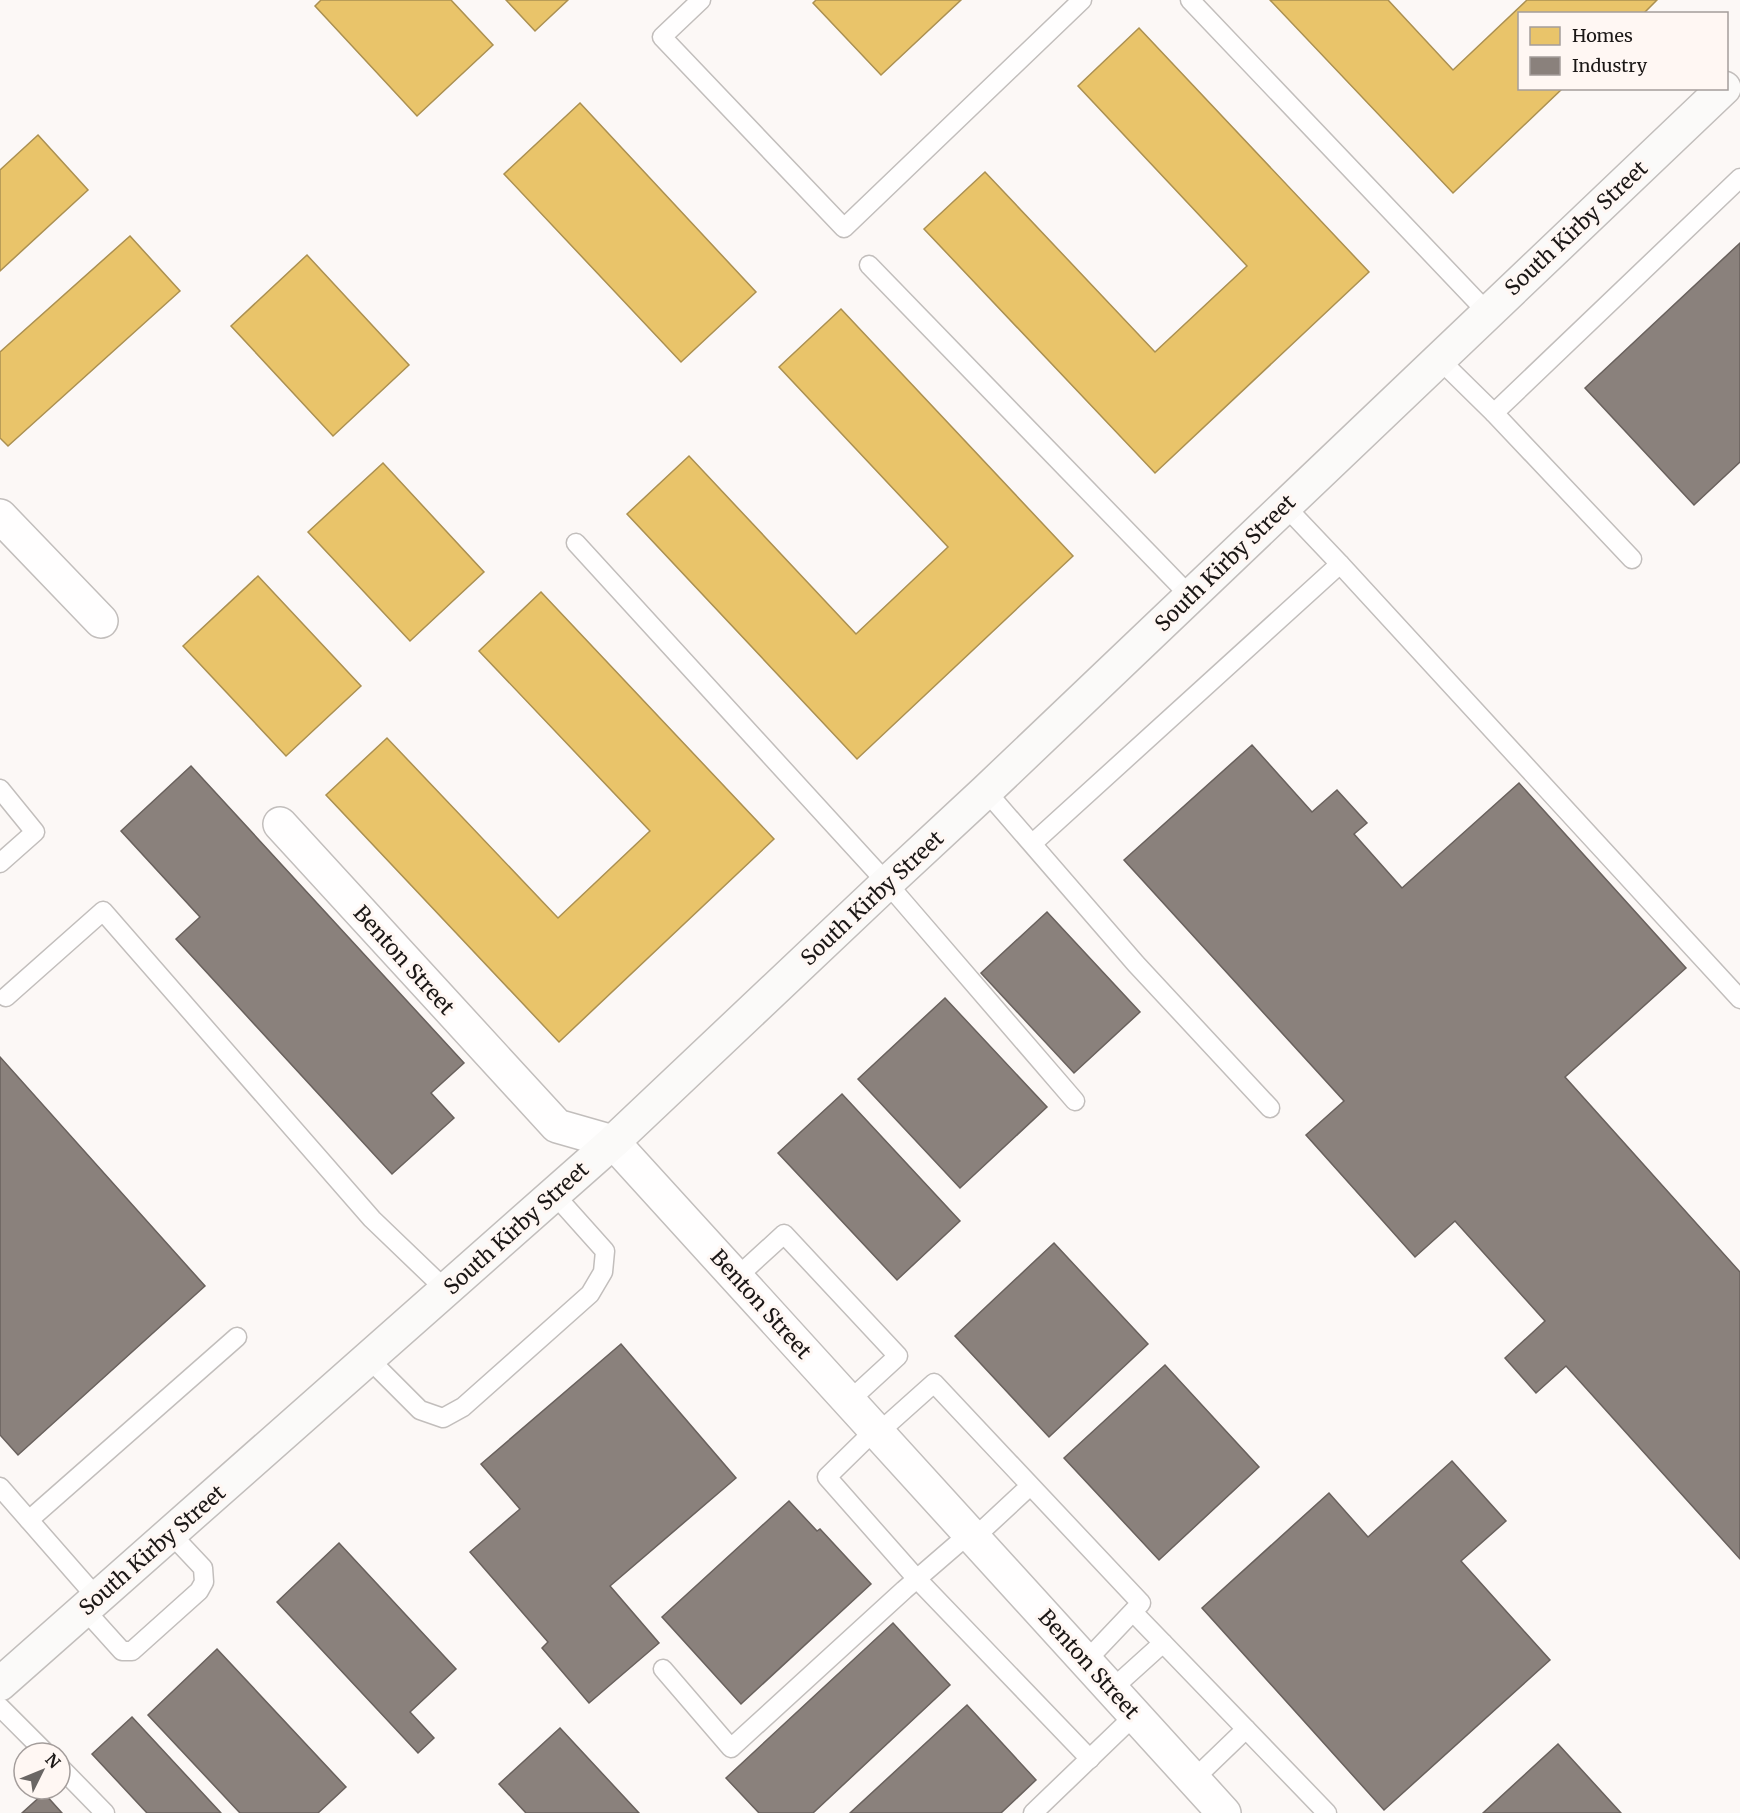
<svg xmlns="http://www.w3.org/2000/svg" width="1740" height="1813" font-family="Merriweather,serif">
<rect width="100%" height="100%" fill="#fcf8f6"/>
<!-- homes -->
<g fill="#e9c46a" stroke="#ab9051" stroke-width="1.5">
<polygon points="321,0 451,0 493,45 417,116 315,6"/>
<polygon points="506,0 568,0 535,31"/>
<polygon points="816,0 961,0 881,75 813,3"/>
<polygon points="1270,0 1388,0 1453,70 1527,0 1657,0 1643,14 1520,14 1520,88 1563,88 1453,193"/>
<polygon points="1139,28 1369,272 1155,473 924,229 985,172 1155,352 1247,266 1078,86"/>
<polygon points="580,103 756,292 681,362 504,174"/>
<polygon points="38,135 88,190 0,271 0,170"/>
<polygon points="130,236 180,291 8,446 0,438 0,352"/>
<polygon points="307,255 409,365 333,436 231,326"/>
<polygon points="841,309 1073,556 857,759 627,514 689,456 856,634 948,547 779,367"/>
<polygon points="383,463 484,572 410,641 308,532"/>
<polygon points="258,576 361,686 286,756 183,646"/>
<polygon points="541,592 774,839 559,1042 326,795 387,738 558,918 650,831 479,651"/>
</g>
<!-- industry -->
<g fill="#8a817c" stroke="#69615d" stroke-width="1.5">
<polygon points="1740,243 1740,462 1694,505 1585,388"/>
<polygon points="1252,745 1312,812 1337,790 1367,823 1354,834 1402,888 1519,783 1686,968 1565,1077 1740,1272 1740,1559 1566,1366 1536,1393 1505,1358 1545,1321 1455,1221 1415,1257 1306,1135 1344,1101 1124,860"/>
<polygon points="191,766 464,1063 431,1093 454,1118 392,1174 176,939 200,917 121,831"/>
<polygon points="1047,912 1140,1012 1074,1073 981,973"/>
<polygon points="945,998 1047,1107 960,1188 858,1079"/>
<polygon points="0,1057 205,1286 18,1455 0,1435"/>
<polygon points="842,1094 960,1221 897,1280 778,1153"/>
<polygon points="1054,1243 1148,1344 1049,1437 955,1336"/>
<polygon points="621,1344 736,1478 610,1586 659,1643 589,1703 542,1648 548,1642 470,1552 520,1509 481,1464"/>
<polygon points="1165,1365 1259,1467 1159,1560 1064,1458"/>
<polygon points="1452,1461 1506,1521 1461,1561 1550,1660 1384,1810 1202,1608 1329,1493 1368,1537"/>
<polygon points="789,1501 817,1531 820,1529 871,1584 741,1704 662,1617"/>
<polygon points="339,1543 456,1669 410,1712 434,1738 418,1753 277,1602"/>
<polygon points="893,1623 950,1685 813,1813 759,1813 726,1778"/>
<polygon points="217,1649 346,1787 318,1813 240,1813 148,1715"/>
<polygon points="967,1705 1036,1780 1001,1813 850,1813"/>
<polygon points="132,1717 221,1813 147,1813 92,1754"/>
<polygon points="560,1728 639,1813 526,1813 499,1784"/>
<polygon points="1558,1744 1621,1813 1483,1813"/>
<polygon points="44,1793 62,1813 22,1813"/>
</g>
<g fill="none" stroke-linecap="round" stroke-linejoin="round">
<!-- lane casing -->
<g stroke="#c2bebc" stroke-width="21">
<g id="lane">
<polyline points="701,0 662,37 844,228 1082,0"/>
<polyline points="1190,0 1487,312"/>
<polyline points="869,265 1190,596"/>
<polyline points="1438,358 1494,413 1632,559"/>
<polyline points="1494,413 1740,178"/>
<polyline points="1285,506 1340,564 1740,999"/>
<polyline points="576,543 887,883 1075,1101"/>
<polyline points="0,789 35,832 0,863"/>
<polyline points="986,791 1136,964 1270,1108"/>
<polyline points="1033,843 1340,564"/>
<polyline points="6,997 103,911 372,1219 446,1290"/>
<polyline points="737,1277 784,1234 898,1356 849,1401"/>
<polyline points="369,1359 420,1410 443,1418 463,1407 590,1294 603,1272 605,1251 554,1194"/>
<polyline points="875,1430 827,1477 917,1579 1090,1759"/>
<polyline points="878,1433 934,1383 1141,1603 1086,1661"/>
<polyline points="0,1487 98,1599"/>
<polyline points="29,1520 237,1337"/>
<polyline points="974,1538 1030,1486"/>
<polyline points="85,1610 122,1651 132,1651 199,1591 204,1582 203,1568 171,1534"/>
<polyline points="1133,1612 1163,1643"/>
<polyline points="663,1669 731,1748 904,1590 970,1533"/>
<polyline points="1112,1689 1163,1643 1327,1813"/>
<polyline points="0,1707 46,1753"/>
<polyline points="60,1767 105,1813"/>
<polyline points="1194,1779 1246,1729"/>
<polyline points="1033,1813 1135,1715"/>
</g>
</g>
<!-- street casing -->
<g stroke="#c2bebc" stroke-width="36">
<g id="street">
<polyline points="0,516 101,621"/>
<polyline points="280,824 557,1126 613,1142 1224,1813"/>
</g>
</g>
<!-- secondary casing -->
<g stroke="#c2bebc" stroke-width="36">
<polyline id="secondary" points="0,1684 613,1142 887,883 986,791 1724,88"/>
</g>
<!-- lane -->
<use href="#lane" stroke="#fffefe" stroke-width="18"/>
<!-- street -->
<use href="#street" stroke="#fffefe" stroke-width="33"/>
<!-- secondary -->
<use href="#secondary" stroke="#fbfaf9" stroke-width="33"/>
</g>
<g text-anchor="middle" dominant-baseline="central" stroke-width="6" stroke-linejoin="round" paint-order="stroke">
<!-- street labels -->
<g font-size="21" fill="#1b1716" stroke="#fff7f3">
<text transform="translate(1576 228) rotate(-43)">South Kirby Street</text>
<text transform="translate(1225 563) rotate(-44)">South Kirby Street</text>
<text transform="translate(872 898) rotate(-43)">South Kirby Street</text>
<text transform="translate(404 960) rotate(48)">Benton Street</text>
<text transform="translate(516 1228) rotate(-42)">South Kirby Street</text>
<text transform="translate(761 1304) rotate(48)">Benton Street</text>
<text transform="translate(152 1550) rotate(-41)">South Kirby Street</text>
<text transform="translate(1089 1664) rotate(48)">Benton Street</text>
</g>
</g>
<!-- legend -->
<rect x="1518" y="12" width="210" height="78" fill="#fff7f3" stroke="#a49d9b" stroke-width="1.5"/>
<rect x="1530" y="27" width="30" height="18" fill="#e9c46a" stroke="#a49d9b" stroke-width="1.5"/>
<text x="1572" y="42" font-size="18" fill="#1b1716">Homes</text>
<rect x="1530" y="57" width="30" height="18" fill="#8a817c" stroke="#a49d9b" stroke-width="1.5"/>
<text x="1572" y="72" font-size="18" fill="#1b1716">Industry</text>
<!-- north arrow -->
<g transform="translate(42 1771) rotate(47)"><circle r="28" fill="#fff7f3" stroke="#a49d9b" stroke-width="1.5"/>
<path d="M0-4.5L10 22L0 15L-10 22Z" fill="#6a6664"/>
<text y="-9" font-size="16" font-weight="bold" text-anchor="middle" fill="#1b1716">N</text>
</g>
</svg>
